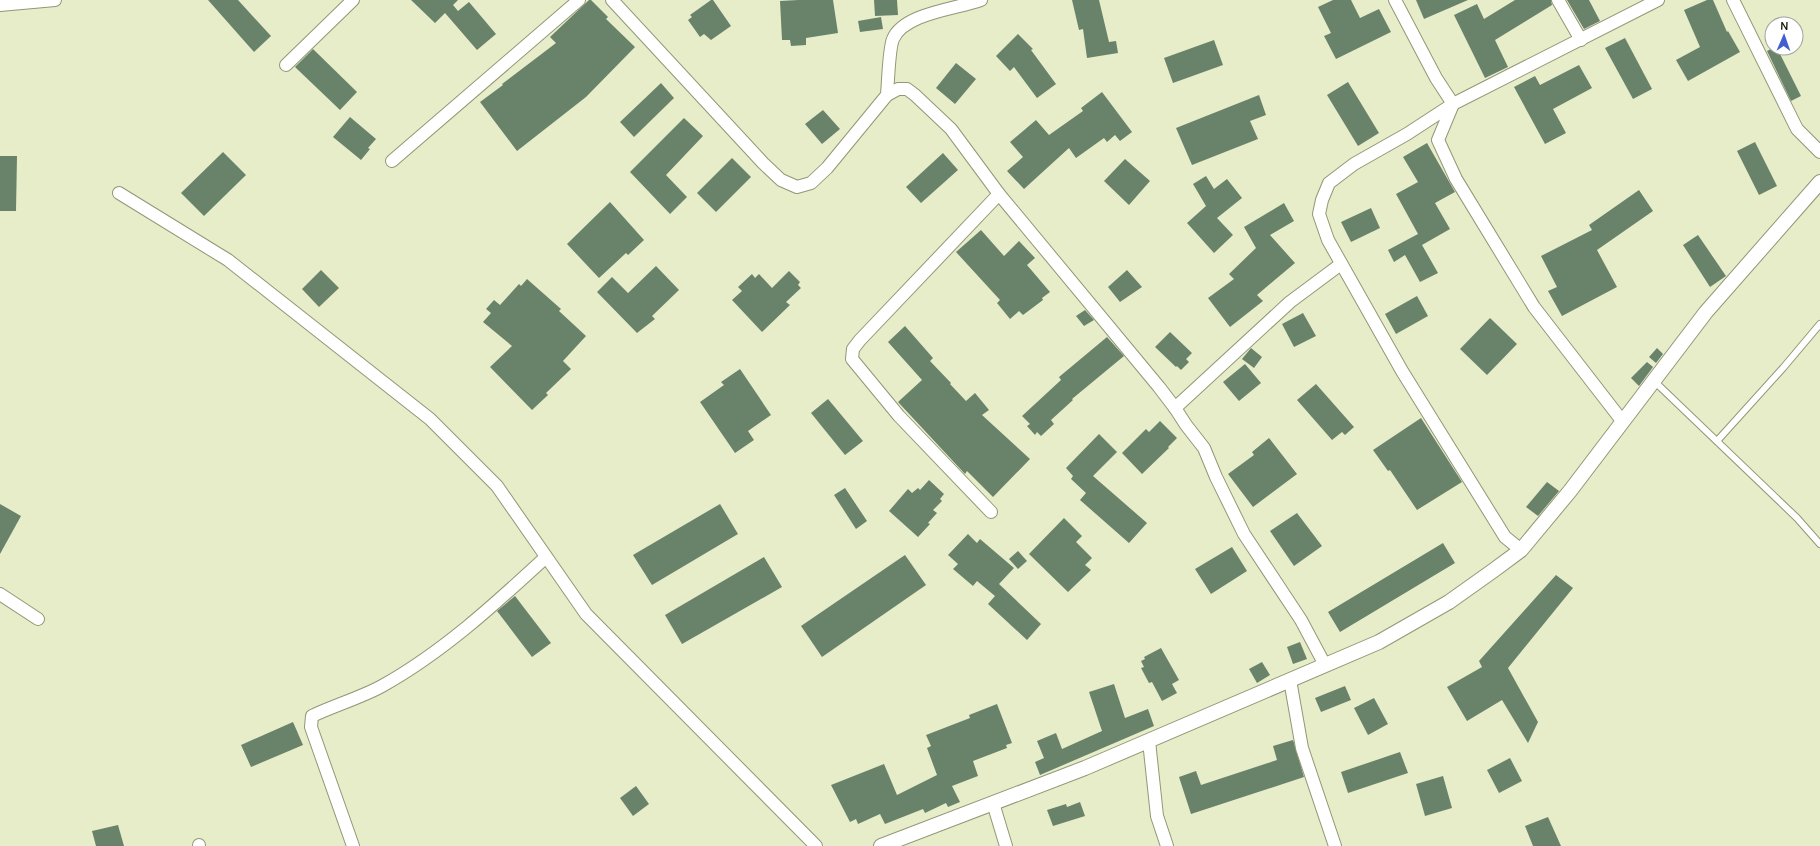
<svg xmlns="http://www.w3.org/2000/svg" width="1820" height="846" font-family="Manrope,sans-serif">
<rect width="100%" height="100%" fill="#e7edc9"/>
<!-- building -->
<g fill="#69836a">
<polygon points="208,0 238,0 271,36 254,52"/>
<polygon points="411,0 458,0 453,5 458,11 469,2 496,34 477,50 445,13 435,23"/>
<polygon points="589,0 591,0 608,17 606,19 635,47 586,97 517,151 480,102 503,85 502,84 556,43 550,37"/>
<polygon points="711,0 713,0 731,26 711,40 704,34 700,37 688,20 692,17 690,15"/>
<polygon points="798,0 833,0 838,33 806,38 806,45 791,46 790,40 782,40 780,1"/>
<polygon points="874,0 897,0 898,15 875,16"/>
<polygon points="1072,0 1099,0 1109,42 1116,41 1118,53 1087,58 1083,29 1079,30"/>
<polygon points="1333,0 1351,0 1360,18 1379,9 1391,32 1336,59 1324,36 1331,33 1318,7"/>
<polygon points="1416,0 1468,0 1424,19"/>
<polygon points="1515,0 1551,0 1552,5 1495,40 1508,67 1485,78 1454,15 1477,4 1484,19"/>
<polygon points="1567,0 1589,0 1600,21 1584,29"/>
<polygon points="1707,0 1713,0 1727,32 1728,31 1740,52 1688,81 1676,60 1700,47 1684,10"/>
<polygon points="881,17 883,29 860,32 858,21"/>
<polygon points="1018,34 1033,49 1031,50 1056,84 1037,98 1014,67 1010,71 996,56"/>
<polygon points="1625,38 1652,89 1633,99 1605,48"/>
<polygon points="1214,40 1223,65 1173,83 1164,58"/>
<polygon points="1773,48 1777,48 1801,96 1791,101 1767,51"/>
<polygon points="313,49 357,92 340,110 295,67"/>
<polygon points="956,63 976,79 955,104 936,88"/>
<polygon points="1579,65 1592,88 1553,109 1566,133 1545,144 1514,87 1535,76 1540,85"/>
<polygon points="1348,82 1379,133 1358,146 1327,95"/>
<polygon points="661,83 674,98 634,137 620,122"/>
<polygon points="1102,92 1132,132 1120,141 1115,135 1107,142 1104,138 1076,158 1069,148 1024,189 1007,171 1023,157 1010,142 1036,120 1049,135 1083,111 1081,108"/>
<polygon points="1259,95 1266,115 1250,121 1258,139 1192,165 1176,128"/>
<polygon points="823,110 840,129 822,144 805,124"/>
<polygon points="350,117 376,139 368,148 370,149 361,160 333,137"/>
<polygon points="684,118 703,136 666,175 687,197 670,214 630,172"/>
<polygon points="1755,142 1777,186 1759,195 1737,151"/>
<polygon points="1427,143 1455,192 1435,203 1450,229 1422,245 1438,273 1420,282 1405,255 1394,262 1388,250 1418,234 1396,194 1418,182 1403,157"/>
<polygon points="223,152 246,175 204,216 181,193"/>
<polygon points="943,153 958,170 921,203 906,187"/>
<polygon points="0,156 17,156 16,211 0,211"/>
<polygon points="732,158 751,177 716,212 697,193"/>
<polygon points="1125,159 1150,181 1129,205 1104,181"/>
<polygon points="1206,176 1214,189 1227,179 1242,198 1217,218 1233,235 1214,253 1187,223 1206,206 1193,184"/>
<polygon points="1639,190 1653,211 1597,250 1617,287 1562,316 1548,291 1557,287 1541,256 1592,230 1589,225"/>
<polygon points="610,202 644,240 628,255 626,253 599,278 567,244"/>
<polygon points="1284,203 1294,221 1270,235 1295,263 1257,295 1263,301 1230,327 1208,298 1234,279 1229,274 1256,248 1244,227"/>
<polygon points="1371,208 1380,228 1351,242 1341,222"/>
<polygon points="981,230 1004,256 1019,241 1035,258 1027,265 1050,292 1042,298 1043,300 1023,315 1019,311 1010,319 997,303 1000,300 956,252"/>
<polygon points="1698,235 1726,276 1710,287 1683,245"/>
<polygon points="656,266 679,290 652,316 655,319 637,333 597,292 612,277 628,293"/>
<polygon points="321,270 339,288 319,307 302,289"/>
<polygon points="1127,270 1142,287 1120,302 1108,287"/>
<polygon points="789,271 800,282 798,285 801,288 786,302 790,305 762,332 732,300 742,291 738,287 752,274 755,278 759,274 772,288"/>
<polygon points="527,279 561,309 559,311 586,336 563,361 571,369 546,393 548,395 532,410 490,367 512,346 483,322 491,313 486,309 494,300 500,305 519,284 521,286"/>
<polygon points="1417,296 1428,316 1396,334 1385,314"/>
<polygon points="1085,310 1094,320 1084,326 1076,316"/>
<polygon points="1303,313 1316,336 1294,347 1282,324"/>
<polygon points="1490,318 1517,344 1487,375 1460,349"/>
<polygon points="905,326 933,358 930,361 951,383 950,384 966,401 975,393 989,410 982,415 1030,459 993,497 967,471 965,474 898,402 922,380 888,342"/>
<polygon points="1170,332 1192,353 1186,359 1189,362 1181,370 1177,366 1176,367 1155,347"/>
<polygon points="1107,337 1124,356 1072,399 1073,400 1051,420 1054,424 1041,436 1037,432 1035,435 1027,426 1030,424 1022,416 1061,380 1059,377"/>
<polygon points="1251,348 1262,357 1254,368 1242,359"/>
<polygon points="1657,348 1663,354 1656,363 1649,357"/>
<polygon points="1647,362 1653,367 1639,386 1631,378"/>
<polygon points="1245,364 1261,383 1239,401 1223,382"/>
<polygon points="740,369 771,415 748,431 754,440 735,453 700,402 724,385 721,382"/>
<polygon points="1316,384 1354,427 1345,435 1342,432 1332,440 1297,400"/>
<polygon points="828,399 863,441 845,455 811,413"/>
<polygon points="1421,418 1462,482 1417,510 1390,470 1388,471 1373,450"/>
<polygon points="1160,421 1177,438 1168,447 1169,448 1142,474 1122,453 1146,429 1149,432"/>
<polygon points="1099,434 1117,452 1093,476 1147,523 1129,543 1080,500 1086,493 1071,479 1073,476 1066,468"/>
<polygon points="1269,438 1297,474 1253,507 1228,474 1254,455 1252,452"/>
<polygon points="929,480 944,494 940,499 942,501 933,510 937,513 928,523 930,524 918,537 889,511 908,489 912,493 918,488 920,490"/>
<polygon points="1547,482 1559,491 1538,516 1526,507"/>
<polygon points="845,488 867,521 856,529 834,495"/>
<polygon points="0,504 21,516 0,554"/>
<polygon points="720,504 738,534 652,585 633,555"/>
<polygon points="1297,513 1322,546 1294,566 1270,531"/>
<polygon points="1064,518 1082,536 1076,542 1092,558 1085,565 1091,570 1068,592 1029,554"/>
<polygon points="968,534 977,543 980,539 1014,568 999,584 1041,624 1027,640 988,604 995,596 977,581 973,586 953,569 958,564 948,555"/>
<polygon points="1443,543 1455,563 1340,632 1328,612"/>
<polygon points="1232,547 1247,571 1211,594 1195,569"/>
<polygon points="1018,551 1027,561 1018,569 1009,559"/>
<polygon points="905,555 926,585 822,657 801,626"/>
<polygon points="764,557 782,587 682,644 665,615"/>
<polygon points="1556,575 1573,588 1508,668 1538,722 1528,743 1502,700 1467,721 1447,687 1482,667 1479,661"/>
<polygon points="515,596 551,643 532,657 497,611"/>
<polygon points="1300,642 1307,659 1293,664 1287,647"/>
<polygon points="1161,648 1179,680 1172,684 1177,693 1162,701 1152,682 1149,683 1141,668 1144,667 1141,661 1145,659 1144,657"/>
<polygon points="1262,662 1270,675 1257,683 1249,669"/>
<polygon points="1114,684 1125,718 1148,709 1154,726 1040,775 1035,762 1044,758 1037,741 1056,733 1062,749 1102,731 1089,692"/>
<polygon points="1345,686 1351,700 1321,712 1315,698"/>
<polygon points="1374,698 1388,724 1368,735 1354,708"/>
<polygon points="997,704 1012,743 1006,745 1007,748 973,761 978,776 952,786 960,802 948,807 946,803 925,813 923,809 885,824 880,814 858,824 856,819 850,822 831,785 884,764 897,795 937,775 927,748 931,746 926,735 970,718 969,715"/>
<polygon points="293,722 303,745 251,767 241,745"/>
<polygon points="1293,740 1304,777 1191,814 1179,777 1196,771 1201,785 1277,760 1273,746"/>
<polygon points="1400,752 1408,773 1348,793 1341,772"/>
<polygon points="1510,758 1522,781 1499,793 1487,770"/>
<polygon points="1443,776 1452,808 1425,816 1416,784"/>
<polygon points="636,786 649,804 633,816 620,798"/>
<polygon points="1080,802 1085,816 1053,826 1047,810 1066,804 1067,807"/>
<polygon points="1548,817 1561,846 1533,846 1525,826"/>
<polygon points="118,825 124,846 96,846 92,831"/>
</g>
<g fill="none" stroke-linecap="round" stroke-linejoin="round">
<!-- service casing -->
<g stroke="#929775" stroke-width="8">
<g id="service">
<polyline points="1654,381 1797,518 1820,544"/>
<polyline points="1717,441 1783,368 1820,324"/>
</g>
</g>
<!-- minor casing -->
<g stroke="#929775" stroke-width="14">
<g id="minor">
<polyline points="612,0 763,163 781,180 797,187 811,183 827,168 887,95 898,89 907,89 915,95 951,129 999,194 1159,387 1175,408 1186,425 1204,448 1216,477 1244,534 1301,620 1325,665"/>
<polyline points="1395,0 1436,78 1453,104 1438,140 1456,179 1534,307 1623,422"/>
<polyline points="1558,0 1581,40"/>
<polyline points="1733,0 1797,129 1820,152"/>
<polyline points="0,5 55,0"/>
<polyline points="286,65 353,0"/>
<path d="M887,95c1,-12 2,-47 6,-56 11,-26 64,-30 88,-39"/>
<polyline points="392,161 579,0"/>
<polyline points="119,193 228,260 430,419 497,486 586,614 816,846"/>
<polyline points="1175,408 1290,302 1341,264"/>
<polyline points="991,512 899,416 852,359 853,349 860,340 999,194"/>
<polyline points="1521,550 1505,537 1402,371 1328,240 1319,214 1322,200 1329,183 1354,164 1407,134 1453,104 1658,0"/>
<polyline points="0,594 38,619"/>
<polyline points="1290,680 1302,748 1335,846"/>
<polyline points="1149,741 1157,816 1167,846"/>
<polyline points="993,803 1006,846"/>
<polyline points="199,845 199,846"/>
<path d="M353,846l-42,-119 1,-11c23,-11 48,-18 70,-30 61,-34 113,-82 164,-129"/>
</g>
</g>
<!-- tertiary casing -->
<g stroke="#929775" stroke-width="16">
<polyline id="tertiary" points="881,846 1085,768 1379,642 1449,602 1494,570 1521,550 1570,491 1706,312 1820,182"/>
</g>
<!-- service -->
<use href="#service" stroke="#fff" stroke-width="6"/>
<!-- minor -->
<use href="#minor" stroke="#fff" stroke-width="12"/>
<!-- tertiary -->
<use href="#tertiary" stroke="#fff" stroke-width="14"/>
</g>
<!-- north arrow -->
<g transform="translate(1784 36) rotate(2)"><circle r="19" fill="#ffffff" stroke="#a1a29d"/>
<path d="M0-3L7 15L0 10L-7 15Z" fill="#435ed1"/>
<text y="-6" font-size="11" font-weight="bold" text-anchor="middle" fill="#141609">N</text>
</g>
</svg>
